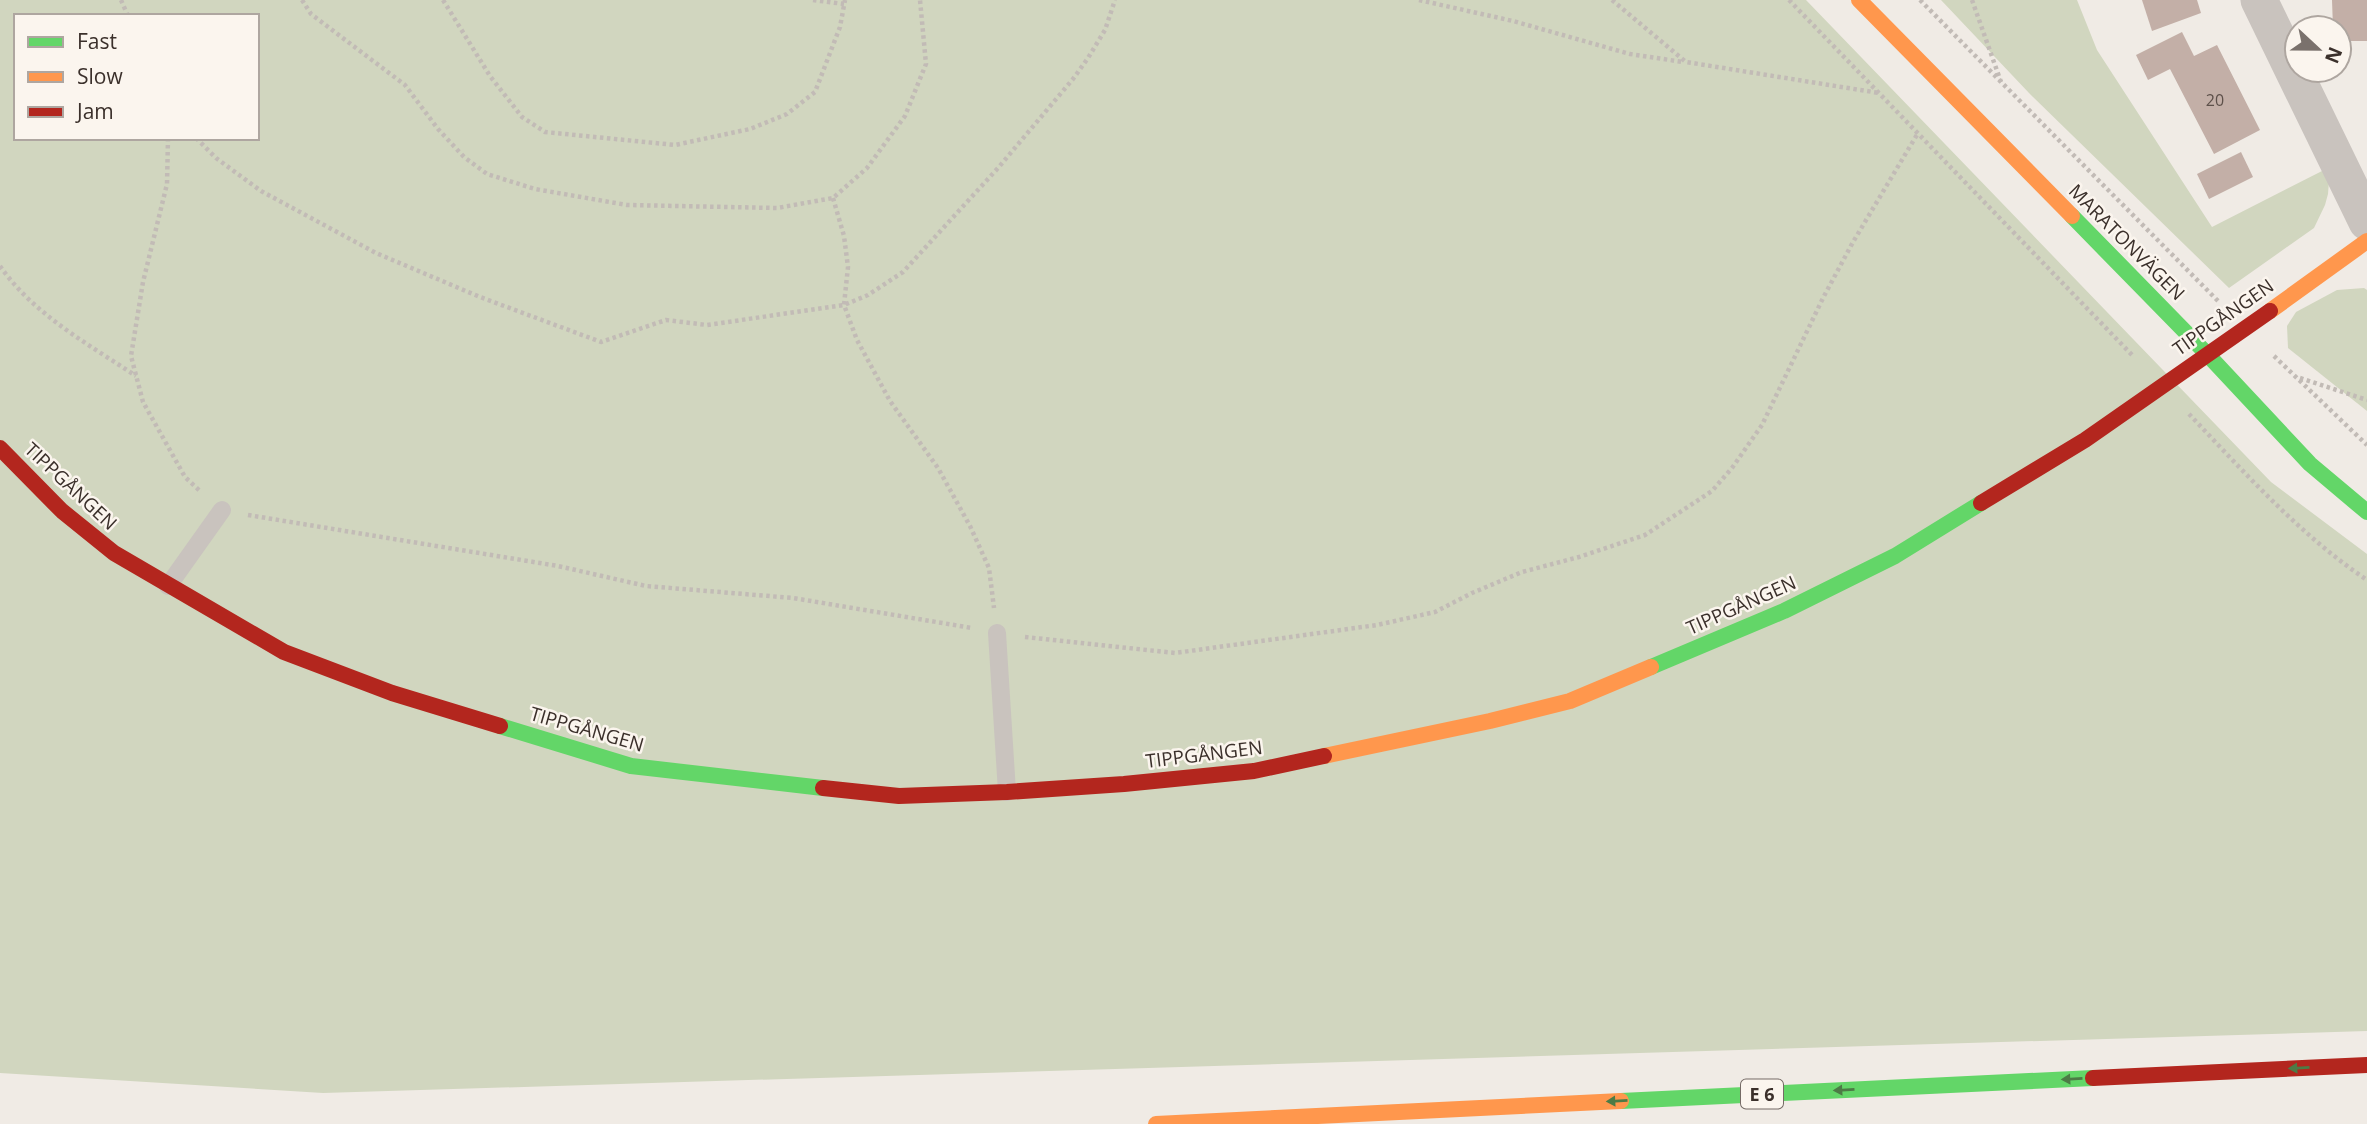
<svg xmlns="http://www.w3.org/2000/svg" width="2367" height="1124" font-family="'Open Sans',sans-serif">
<rect width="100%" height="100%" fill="#f0ebe5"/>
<!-- green -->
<g fill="#d1d6bf" fill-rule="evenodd">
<path d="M0,0h1806l465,482 96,72v477l-2044,62 -323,-20zM16,16h241v122h-241z"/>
<polygon points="1941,0 2077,0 2097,50 2212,227 2324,170 2329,181 2328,194 2325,205 2314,228 2229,288 2029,93"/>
<polygon points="2364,288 2367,290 2367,411 2288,348 2287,326 2296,312 2337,290"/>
</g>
<!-- building -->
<g fill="#c3afa7">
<polygon points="2142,0 2197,0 2201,13 2152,31"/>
<polygon points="2332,0 2367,0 2367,41 2339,41 2339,28 2333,28"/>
<polygon points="2182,32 2194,56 2217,45 2260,130 2214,154 2170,69 2148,80 2136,55"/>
<polygon points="2241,152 2253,177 2209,199 2197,174"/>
</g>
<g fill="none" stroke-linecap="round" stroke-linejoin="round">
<!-- path -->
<g stroke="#c2bbb6" stroke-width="4.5" stroke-dasharray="3.5 3.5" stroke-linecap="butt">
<polyline points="121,0 128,16"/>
<polyline points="302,0 311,14 405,85 438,129 464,157 487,174 535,189 627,205 777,208 833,198 867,168 905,116 926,64 920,0"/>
<polyline points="443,0 490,76 522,117 545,132 675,145 750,129 787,114 815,92 840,27 845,0"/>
<polyline points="813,0 844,4"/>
<polyline points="1419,0 1513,21 1630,54 1683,62"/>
<polyline points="1612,0 1686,62 1879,93"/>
<polyline points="1789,0 2134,357"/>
<polyline points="1920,0 2218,301"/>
<polyline points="1972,0 2001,82"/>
<polyline points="168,138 167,184 143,282 131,356 143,402 185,477 201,492"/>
<polyline points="196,138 216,158 261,191 376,253 480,297 601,342 666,320 707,325 844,305 868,295 903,272 998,168 1073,79 1088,58 1105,30 1115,0"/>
<polyline points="833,198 844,236 848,267 844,305 857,340 890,401 938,468 970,526 989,568 994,608"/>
<path d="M0,266c33,48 88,78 136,110"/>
<polyline points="2274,356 2367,445"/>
<polyline points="2300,378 2367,400"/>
<path d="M2189,414c55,58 111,121 178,166"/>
<polyline points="248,515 558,566 646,586 793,598 972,628"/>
<polyline points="1025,637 1175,653 1377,625 1435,612 1472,593 1522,572 1579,557 1645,535 1712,491 1732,468 1762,425 1823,298 1853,242 1918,133"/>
</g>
<!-- lane -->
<g stroke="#c9c3be" stroke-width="18">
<polyline points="168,586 222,510"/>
<polyline points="997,633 1007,792"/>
</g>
<!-- street -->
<polyline stroke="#c9c3be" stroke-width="37" points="2259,0 2367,222"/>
<!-- fast -->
<g stroke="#63d668" stroke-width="16">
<polyline points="2072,216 2208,355 2310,464 2367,512"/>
<polyline points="1651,667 1784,611 1895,556 1981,503"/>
<polyline points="500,726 631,766 823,788"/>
<polyline points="1621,1101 2093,1078"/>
</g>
<!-- slow -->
<g stroke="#ff974d" stroke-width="16">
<polyline points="1859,0 2072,216"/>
<polyline points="2270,311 2367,241"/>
<polyline points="1324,756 1490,721 1570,701 1651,667"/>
<polyline points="1156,1124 1621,1101"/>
</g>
<!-- jam -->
<g stroke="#b3261e" stroke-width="16">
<polyline points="0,448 62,511 114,553 284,652 392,693 500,726"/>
<polyline points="1981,503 2085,440 2270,311"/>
<polyline points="823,788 899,796 1007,792 1124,784 1254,771 1324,756"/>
<polyline points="2093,1078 2367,1065"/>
</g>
</g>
<!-- one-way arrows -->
<defs><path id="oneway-solid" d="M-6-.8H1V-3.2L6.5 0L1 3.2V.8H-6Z" transform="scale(1.75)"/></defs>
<g fill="#4d7b46">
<use href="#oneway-solid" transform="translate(2299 1068) rotate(177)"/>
<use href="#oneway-solid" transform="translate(2072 1079) rotate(177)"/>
<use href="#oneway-solid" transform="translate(1844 1090) rotate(177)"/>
<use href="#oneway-solid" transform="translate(1617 1101) rotate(177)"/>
</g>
<g text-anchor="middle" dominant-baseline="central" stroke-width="5" stroke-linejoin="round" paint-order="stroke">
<!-- number labels -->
<g font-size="16" fill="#5d504a">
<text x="2215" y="100">20</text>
</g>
<!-- shield labels -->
<rect fill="#fbf5ee" stroke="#756b66" stroke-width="2" x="1741" y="1079.5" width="42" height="29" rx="5"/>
<g font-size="18" font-weight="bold" fill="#3b302b">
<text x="1762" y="1094">E 6</text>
</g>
<!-- street labels -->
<g font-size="19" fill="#3b302b" stroke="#fbf5ee">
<text transform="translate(2127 242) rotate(45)">MARATONVÄGEN</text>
<text transform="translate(2223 317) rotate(-35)">TIPPGÅNGEN</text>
<text transform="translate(71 486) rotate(43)">TIPPGÅNGEN</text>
<text transform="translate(1741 605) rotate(-24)">TIPPGÅNGEN</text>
<text transform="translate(587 729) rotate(16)">TIPPGÅNGEN</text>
<text transform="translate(1204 754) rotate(-7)">TIPPGÅNGEN</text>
</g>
</g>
<!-- legend -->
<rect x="14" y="14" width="245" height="126" fill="#fbf5ee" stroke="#aea6a0" stroke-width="2"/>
<rect x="28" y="37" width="35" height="10" fill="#63d668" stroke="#aea6a0" stroke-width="2"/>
<text x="77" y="49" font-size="21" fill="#3b302b">Fast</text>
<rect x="28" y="72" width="35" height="10" fill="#ff974d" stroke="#aea6a0" stroke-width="2"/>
<text x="77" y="84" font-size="21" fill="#3b302b">Slow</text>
<rect x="28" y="107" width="35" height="10" fill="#b3261e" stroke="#aea6a0" stroke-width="2"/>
<text x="77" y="119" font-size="21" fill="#3b302b">Jam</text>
<!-- north arrow -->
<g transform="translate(2318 49) rotate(112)"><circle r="33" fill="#fbf5ee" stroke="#aea6a0" stroke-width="2"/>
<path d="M0-5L12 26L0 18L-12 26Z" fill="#7a716c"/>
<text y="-10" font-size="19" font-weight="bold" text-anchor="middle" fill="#3b302b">N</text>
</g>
</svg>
